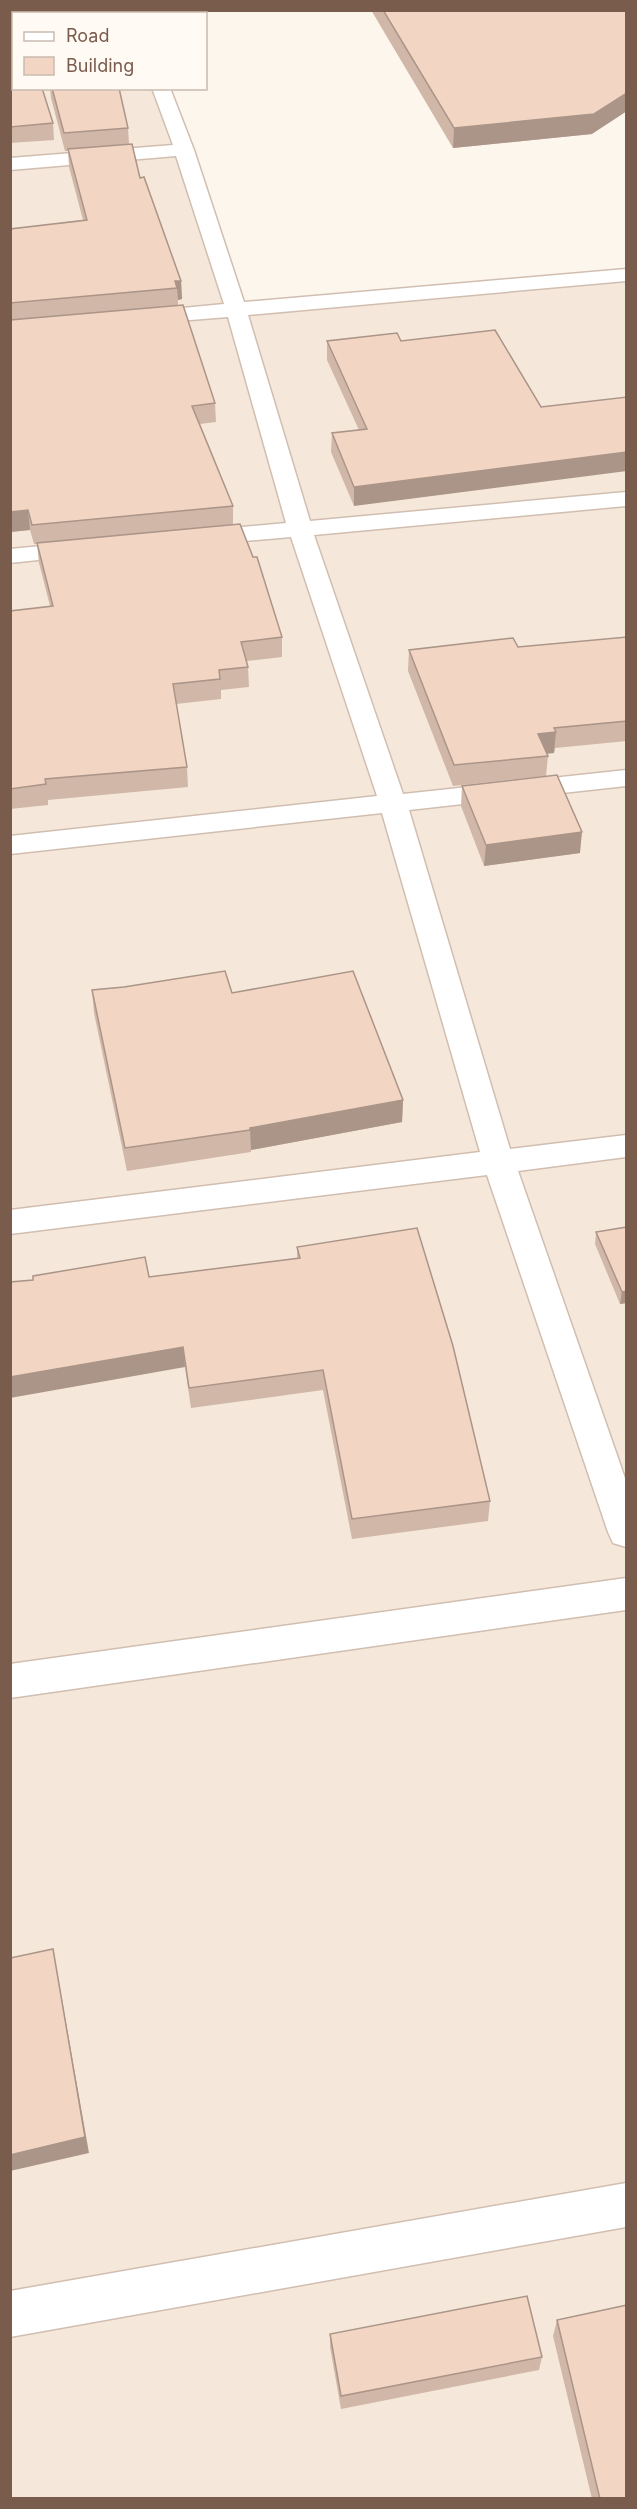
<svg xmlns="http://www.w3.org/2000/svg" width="637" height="2509" font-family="Inter,sans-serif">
<rect width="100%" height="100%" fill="#fdf6ec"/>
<!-- residential -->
<polygon fill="#f5e8da" points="132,10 133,13 14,14 14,88 161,89 236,309 626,275 626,2498 11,2498 10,11"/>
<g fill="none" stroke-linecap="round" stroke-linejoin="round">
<!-- minor casing -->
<g stroke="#d1beb0" stroke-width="3">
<g id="minor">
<polygon points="79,10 137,10 135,14 77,14"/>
<polygon points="152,88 170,88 194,150 244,302 626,269 626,281 248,315 310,521 626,492 626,506 314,535 403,794 626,770 626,786 409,810 510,1149 626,1135 626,1157 518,1171 626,1481 626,1547 613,1543 608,1532 487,1175 10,1234 10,1210 480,1152 382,813 10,854 10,836 377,796 291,537 198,545 189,543 186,538 189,533 198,531 286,523 228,317 141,324 133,323 130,318 133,313 141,312 224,304 176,156 10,170 10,158 173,145"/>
<polygon points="84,542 93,544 96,549 93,554 10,563 10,549"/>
<polygon points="626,1578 626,1610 10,1698 10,1664"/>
<polygon points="626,2183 626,2227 10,2337 10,2291"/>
</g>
</g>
<!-- minor -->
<use href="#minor" fill="#fff" fill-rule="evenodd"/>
</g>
<!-- wall -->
<g fill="#d1b7a8">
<polygon points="10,10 53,123 54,140 10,143"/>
<polygon points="371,10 627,10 592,134 453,148"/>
<polygon points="50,88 119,88 128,128 129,144 140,178 181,281 182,299 178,300 178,306 215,403 216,422 200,424 233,506 233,525 282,637 282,657 247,661 248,667 249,687 221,690 221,699 176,704 187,767 188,787 48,800 48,805 10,809 10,611 50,606 39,563 37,544 34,544 30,530 10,532 10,229 83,220 69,167 68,151 65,151 51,98"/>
<polygon points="397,333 354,506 331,452 332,433 359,430 327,360 327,341"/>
<polygon points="627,637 627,741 555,748 554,753 547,753 548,756 546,776 453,786 408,671 409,650 518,647"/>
<polygon points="462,786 580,853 484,866 461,806"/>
<polygon points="92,990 232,993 403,1100 402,1122 251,1150 251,1152 127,1171 94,1013"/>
<polygon points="627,1227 627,1303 620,1304 595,1244 596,1232"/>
<polygon points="297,1247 490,1501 488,1521 352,1539 323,1390 191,1408 185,1367 149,1277 297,1259"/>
<polygon points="557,2320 627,2499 592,2499 553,2336"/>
<polygon points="330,2334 542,2357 539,2370 341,2409 330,2347"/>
</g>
<!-- shaded-wall -->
<g fill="#aa9588">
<polygon points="627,93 627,111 592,134 453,148 454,128"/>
<polygon points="175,281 181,281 182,299 178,300 177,288"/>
<polygon points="627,452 627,471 354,506 354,487"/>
<polygon points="28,510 30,530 10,532 10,512"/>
<polygon points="556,732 554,753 537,755 538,734"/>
<polygon points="582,832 580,853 484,866 486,845"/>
<polygon points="403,1100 402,1122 251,1150 250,1128"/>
<polygon points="627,1291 627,1303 620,1304 622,1292"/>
<polygon points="183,1347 185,1367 10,1398 10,1377"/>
<polygon points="53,1949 89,2153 10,2171 10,2155"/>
</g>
<!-- building -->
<g fill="#f3d5c3" stroke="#aa9588" stroke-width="1.5">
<polygon points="10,10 19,10 20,14 14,14 14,88 42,88 53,123 10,127"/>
<polygon points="383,10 627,10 627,93 594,114 454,128"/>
<polygon points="52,88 119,88 128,128 64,133"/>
<polygon points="132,144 140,178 144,177 181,281 175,281 177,288 10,303 10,229 87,220 68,149"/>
<polygon points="183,305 215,403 192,406 233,506 32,525 28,510 10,512 10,320"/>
<polygon points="495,330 541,407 627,397 627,452 354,487 332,433 367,429 327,341 397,333 401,341"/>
<polygon points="240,524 253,557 257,557 282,637 241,642 248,667 219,670 220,679 173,684 187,767 45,779 46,784 10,789 10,611 53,606 37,543"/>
<polygon points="627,637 627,721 554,728 556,732 538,734 548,756 454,765 409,650 513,638 518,647"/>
<polygon points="557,775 582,832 486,845 462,786"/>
<polygon points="225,971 232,993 353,971 403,1100 250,1128 250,1130 125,1148 92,990 124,987"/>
<polygon points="627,1227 627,1291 622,1292 596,1232"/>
<polygon points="417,1228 453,1346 490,1501 352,1519 323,1370 189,1388 183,1347 10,1377 10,1282 33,1280 33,1276 145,1257 149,1277 300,1258 297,1247"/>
<polygon points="53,1949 85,2137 10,2155 10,1958"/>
<polygon points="527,2296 542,2357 341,2396 330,2334"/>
<polygon points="627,2305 627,2499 600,2499 557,2320"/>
</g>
<!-- border -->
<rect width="637" height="2509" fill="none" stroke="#7a5c4d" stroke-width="24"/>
<!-- legend -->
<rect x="12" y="12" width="195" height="78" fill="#fffaf3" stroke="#cabbb1" stroke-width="1.5"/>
<rect x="24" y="32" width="30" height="9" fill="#ffffff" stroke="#cabbb1" stroke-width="1.5"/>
<text x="66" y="42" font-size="18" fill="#7a5c4d">Road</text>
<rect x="24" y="57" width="30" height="18" fill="#f3d5c3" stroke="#cabbb1" stroke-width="1.5"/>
<text x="66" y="72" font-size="18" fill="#7a5c4d">Building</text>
</svg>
